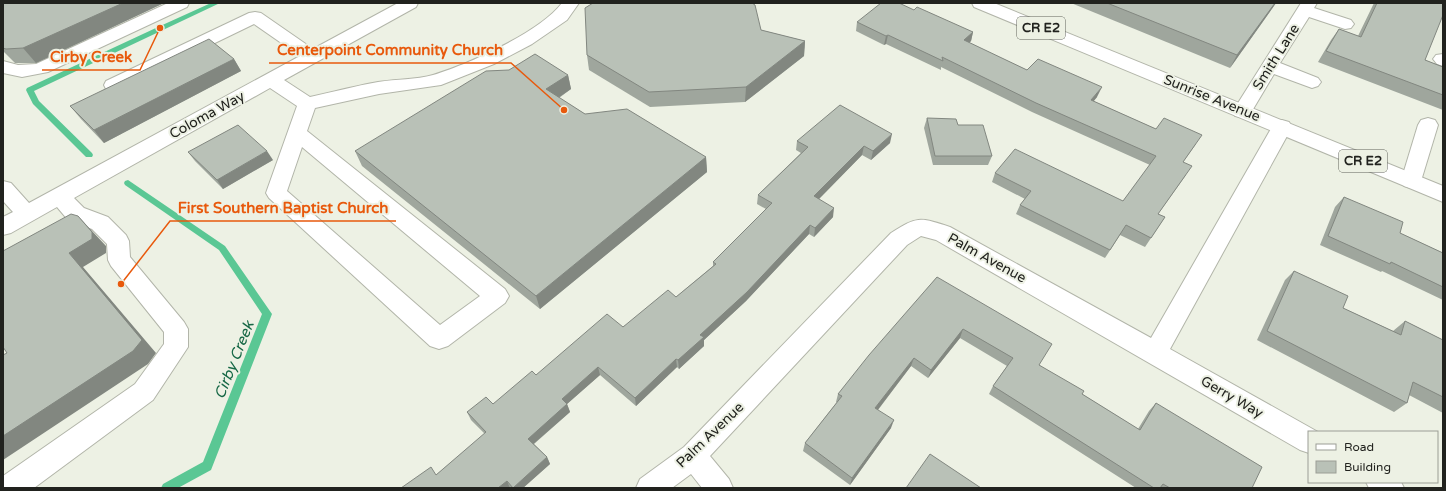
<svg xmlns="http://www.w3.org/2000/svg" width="1446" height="491" font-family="'Varela Round',sans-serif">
<rect width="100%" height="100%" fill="#edf1e4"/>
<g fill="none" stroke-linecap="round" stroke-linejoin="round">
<!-- stream -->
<g fill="#5ac794" fill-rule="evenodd">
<polygon points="211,3 220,3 34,91 39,101 92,153 93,155 92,157 86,157 33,104 26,90 27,88 158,27"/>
<polygon points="128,180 225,246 272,314 211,470 178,488 161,488 163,484 203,462 262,314 219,250 125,185 124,183 125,181"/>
</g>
<!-- minor casing -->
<g stroke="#b2b5a9" stroke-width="2">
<g id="minor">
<polygon points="168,3 189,3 187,7 48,72 22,77 3,73 3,61 18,65 36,64"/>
<path d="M398,3h20l-2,4 -132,73 26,17c23,-5 45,-11 68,-15 18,-3 38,-2 55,-7 36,-11 107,-43 129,-72h17l-12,17 -35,24 -38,20 -53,21 -62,9 -64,14 -8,23 198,158 4,7 -4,7 -57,43 -9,3 -9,-3 -161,-148 -3,-5 31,-87 -27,-18 -196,110 10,10 24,9 18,18 3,6 1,16 54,65 4,7v18l-35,53 -119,88h-31v-12l132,-92 29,-40v-12l-53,-66 -3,-6 -1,-16 -15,-15 -24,-9 -11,-13 -46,26 -8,2v-18l10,-5 -10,-11v-20l8,2 18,20 271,-147 -46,-32 -134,65 -7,2 -7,-2 -2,-4 2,-4 143,-68 6,-1 6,1 52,36zM302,147l178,149 -40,29 -153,-134z"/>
<polygon points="1301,3 1317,3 1314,8 1351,20 1354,24 1351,28 1345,29 1309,17 1280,63 1318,78 1321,82 1318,86 1312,88 1274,74 1249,116 1242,117 1235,116 1233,111"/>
<polygon points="1443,54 1443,66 1437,64 1433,59 1436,55"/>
<polygon points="1428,118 1435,120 1438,125 1421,181 1418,186 1411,188 1404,186 1401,181 1418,125 1421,120"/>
<path d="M1282,120l7,2 3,5 -122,222 148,83h-9v21l-9,-3 -364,-210 -15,-4 -14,9 -197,211 19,23 4,9h-31l-11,-14 -19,14h-36l4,-9 44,-32 207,-214c27,-17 28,-16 59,-6l201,111 121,-211 3,-5z"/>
<polygon points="1366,482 1401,482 1404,488 1369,488"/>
</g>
</g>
<!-- major casing -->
<g stroke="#b2b5a9" stroke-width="2">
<polygon id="major" points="972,3 994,3 1443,186 1443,202 974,7"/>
</g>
<!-- minor -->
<use href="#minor" fill="#fff" fill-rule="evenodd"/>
<!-- major -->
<use href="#major" fill="#fff" fill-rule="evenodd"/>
</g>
<!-- wall -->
<g fill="#9fa69d">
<polygon points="3,3 164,3 36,63 15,63 3,51"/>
<polygon points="1071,3 1276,3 1230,68"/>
<polygon points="1374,3 1443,3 1425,60 1443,67 1443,110 1318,62 1331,40 1339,29 1358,36"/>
<polygon points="914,10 973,32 971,41 969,43 1027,70 1097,97 1093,101 1156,129 1196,144 1183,162 1186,175 1158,214 1165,217 1145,247 1120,235 1105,258 1016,214 1020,205 1025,199 992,182 995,173 1123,201 1150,165 1032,112 941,67 941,70 886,44 884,45 856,31 857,22"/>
<polygon points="761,30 805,41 804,56 745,102 650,107 589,70 587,55"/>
<polygon points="234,59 241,71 104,143 81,119 70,106"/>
<polygon points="568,75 571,89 559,98 585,114 706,157 707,172 540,309 362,166 355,151"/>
<polygon points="927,118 958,125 992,156 988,165 933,165 924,128"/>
<polygon points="797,141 890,143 871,160 862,155 819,199 833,217 814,237 809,234 746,301 704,340 704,346 679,369 677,367 636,406 600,375 567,404 570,412 534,444 547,457 550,464 523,488 401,488 436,475 485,434 471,420 467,412 493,404 536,375 676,297 713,266 713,262 766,209 757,204 758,195 801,153 796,150"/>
<polygon points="188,152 273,160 223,189 195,161"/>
<polygon points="1344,197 1400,233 1443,253 1443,300 1382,271 1381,272 1320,245 1335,207"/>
<polygon points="1294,271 1343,308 1393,331 1405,321 1443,340 1443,413 1409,395 1407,403 1394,412 1257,340 1285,280"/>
<polygon points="937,277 1039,365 1082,394 1138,429 1149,411 1156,403 1252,488 1136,488 989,394 993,386 1007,366 960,338 928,378 911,366 878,410 891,428 850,485 803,451 805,443 837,402 836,402 838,394"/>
</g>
<!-- shaded-wall -->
<g fill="#828780">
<polygon points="123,3 164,3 36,63 23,48"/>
<polygon points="1275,3 1276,3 1230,68 1237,55"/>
<polygon points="973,32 971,41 961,50 964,40"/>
<polygon points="888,35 886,44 884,45 886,36"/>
<polygon points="805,41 804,56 745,102 746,87"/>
<polygon points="234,59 241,71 104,143 94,130"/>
<polygon points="568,75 571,89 549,104 546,89"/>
<polygon points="1102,87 1097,97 1087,110 1091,100"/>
<polygon points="892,134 890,143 871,160 873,151"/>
<polygon points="864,146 862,155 813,205 814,196"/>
<polygon points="267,151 273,160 223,189 217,180"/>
<polygon points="706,157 707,172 540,309 536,296"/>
<polygon points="834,208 833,217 814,237 815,228"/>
<polygon points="78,216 106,246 106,253 83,267 156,353 148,364 3,460 3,436 69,253"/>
<polygon points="810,225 809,234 746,301 704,340 704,346 679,369 678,360 700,335"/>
<polygon points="963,329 960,338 928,378 931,370"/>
<polygon points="914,358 911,366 873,416 875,408"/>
<polygon points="676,359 677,367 636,406 635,398"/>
<polygon points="598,367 600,375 567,404 570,412 531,446 528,439 562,399"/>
<polygon points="894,420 891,428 850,485 852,478"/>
<polygon points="547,457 550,464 523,488 513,488"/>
<polygon points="507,481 510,488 498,488"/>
</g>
<!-- building -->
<g fill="#b9c1b7" stroke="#828780">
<polygon points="3,3 123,3 23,48 6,49 3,48"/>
<polygon points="593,3 752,3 755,5 761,30 805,41 746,87 649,92 587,55 585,8"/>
<polygon points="881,3 899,3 914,10 917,7 973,32 964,40 1027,70 1038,59 1102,87 1091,100 1156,129 1164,118 1202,135 1183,162 1192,166 1158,214 1165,217 1151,238 1126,225 1110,250 1020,205 1031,191 995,173 1015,149 1123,201 1156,156 1036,103 942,57 943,61 888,35 886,36 857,22"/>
<polygon points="1107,3 1275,3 1237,55"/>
<polygon points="1377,3 1443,3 1443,15 1425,60 1443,67 1443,95 1326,51 1339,29 1361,37"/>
<polygon points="209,39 234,59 94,130 70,106"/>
<polygon points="535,54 568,75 546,89 585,114 627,109 706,157 536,296 355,151 486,71 509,70"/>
<polygon points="840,105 892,134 873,151 864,146 814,196 834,208 815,228 810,225 747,292 700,335 704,337 678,360 676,359 635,398 598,367 562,399 567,404 528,439 547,457 513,488 507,481 498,488 401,488 431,467 436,475 486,432 467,412 486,397 493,404 532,371 536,375 607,314 623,327 668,290 676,297 716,264 713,262 772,203 758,195 808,147 797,141"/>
<polygon points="927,118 956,119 958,125 983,125 992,156 935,156"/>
<polygon points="238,125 267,151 217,180 188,152"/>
<polygon points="1344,197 1403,222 1400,233 1443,253 1443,287 1391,262 1390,264 1328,236"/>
<polygon points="71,214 78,216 92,232 92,239 69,253 142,340 133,351 3,436 3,355 7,353 3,347 3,251"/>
<polygon points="1294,271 1348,296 1343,308 1401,335 1405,321 1443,340 1443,397 1413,382 1407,403 1267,331"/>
<polygon points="937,277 1052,344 1039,365 1084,391 1082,394 1140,430 1156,403 1262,467 1252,488 1170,488 1163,484 1160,488 1154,488 993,386 1013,358 963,329 931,370 914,358 875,408 894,420 852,478 805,443 842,396 838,394 869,355"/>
<polygon points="930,454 981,488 906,488"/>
</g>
<g text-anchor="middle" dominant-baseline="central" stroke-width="4" stroke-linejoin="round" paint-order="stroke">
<!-- shield labels -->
<g fill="#edf1e4" stroke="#5e6059" stroke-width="1">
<rect x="1017" y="17" width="48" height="22" rx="3"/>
<rect x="1339" y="150" width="48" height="22" rx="3"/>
</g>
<g font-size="13" font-weight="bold" fill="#21221e">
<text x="1041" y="28">CR E2</text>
<text x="1363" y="161">CR E2</text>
</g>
<!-- street labels -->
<g font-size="14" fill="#21221e" stroke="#edf1e4">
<text transform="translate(1276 57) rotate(-58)">Smith Lane</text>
<text transform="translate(1212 98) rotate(22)">Sunrise Avenue</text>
<text transform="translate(207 115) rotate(-29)">Coloma Way</text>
<text transform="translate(987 258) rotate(29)">Palm Avenue</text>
<text transform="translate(1232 397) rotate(30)">Gerry Way</text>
<text transform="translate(710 435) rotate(-44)">Palm Avenue</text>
</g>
<!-- water labels -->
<g font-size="15" font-style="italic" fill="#176846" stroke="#edf1e4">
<text transform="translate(234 360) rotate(-68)">Cirby Creek</text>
</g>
</g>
<!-- callouts -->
<path fill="none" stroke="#e8590c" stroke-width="1.5" d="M564 110L511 63H269M160 28L140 70H42M121 284L170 221H396"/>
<g fill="#e8590c" stroke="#edf1e4" stroke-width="1.5">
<circle cx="564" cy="110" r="4"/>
<circle cx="160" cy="28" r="4"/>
<circle cx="121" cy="284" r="4"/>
</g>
<g font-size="15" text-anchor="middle" font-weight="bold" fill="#e8590c" stroke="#edf1e4" stroke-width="4" stroke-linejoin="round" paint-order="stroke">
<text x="390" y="55">Centerpoint Community Church</text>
<text x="91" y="62">Cirby Creek</text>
<text x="283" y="213">First Southern Baptist Church</text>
</g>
<!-- border -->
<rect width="1446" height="491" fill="none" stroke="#21221e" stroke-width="8"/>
<!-- legend -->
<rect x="1308" y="431" width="130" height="52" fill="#edf1e4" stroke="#9b9e95"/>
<rect x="1316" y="444" width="20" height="6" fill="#ffffff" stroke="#9b9e95"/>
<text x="1344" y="451" font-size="12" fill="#21221e">Road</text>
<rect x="1316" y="461" width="20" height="12" fill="#b9c1b7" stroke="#9b9e95"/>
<text x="1344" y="471" font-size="12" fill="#21221e">Building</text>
</svg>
